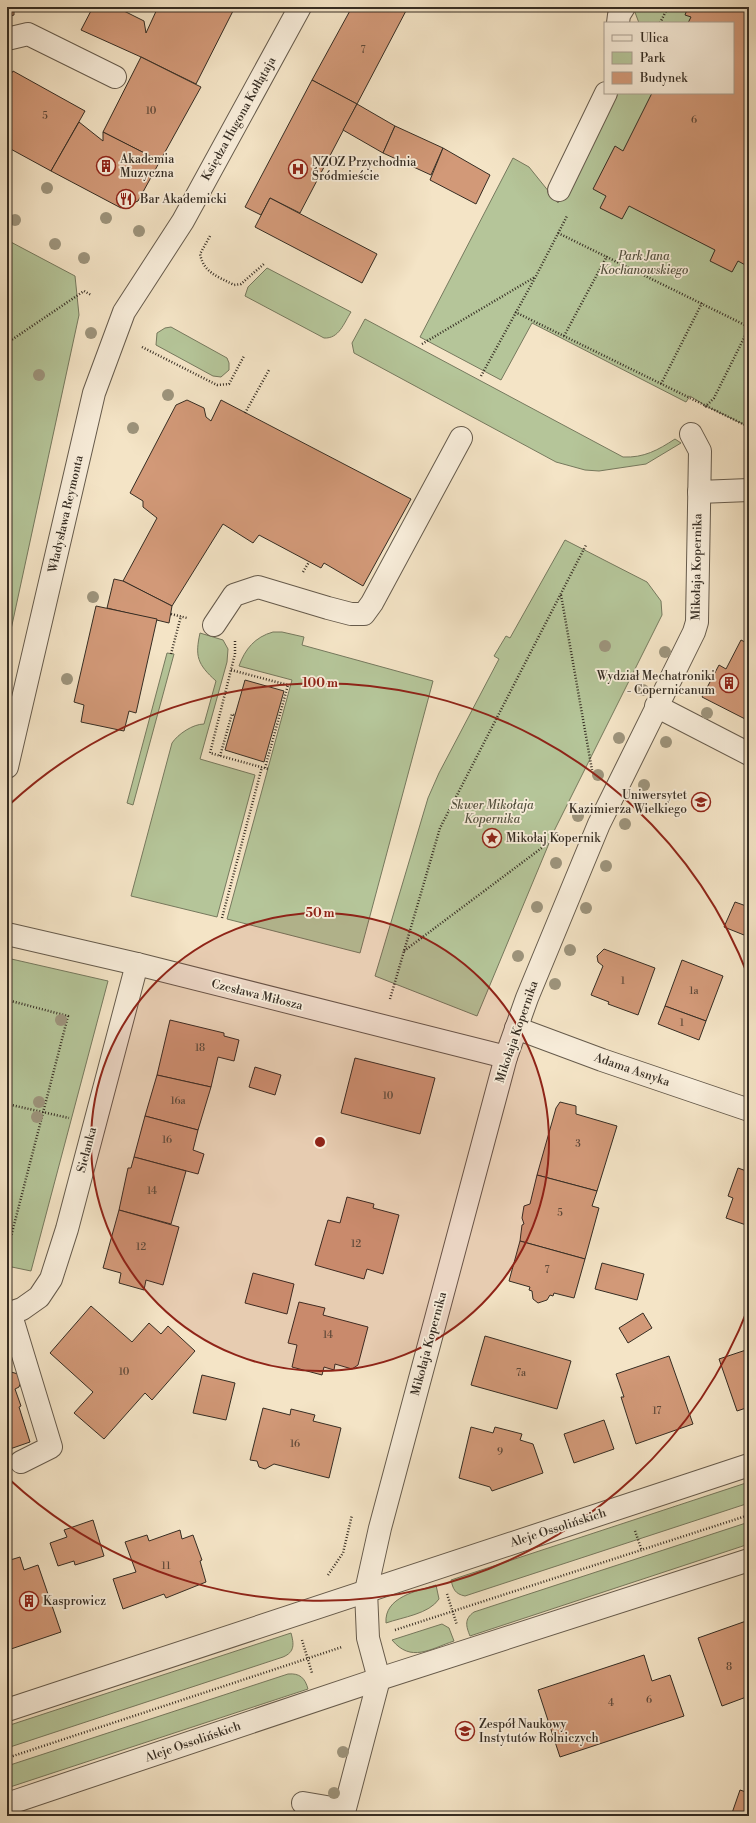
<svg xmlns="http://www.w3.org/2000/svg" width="756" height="1823" font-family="'Libre Bodoni',serif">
<rect width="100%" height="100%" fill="#f4e4c6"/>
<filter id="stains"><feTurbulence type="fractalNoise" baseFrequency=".005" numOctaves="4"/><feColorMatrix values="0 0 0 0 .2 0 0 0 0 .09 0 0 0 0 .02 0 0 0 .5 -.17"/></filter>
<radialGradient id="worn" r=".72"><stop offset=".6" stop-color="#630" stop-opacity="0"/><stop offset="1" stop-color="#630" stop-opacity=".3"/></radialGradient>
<!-- green -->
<g fill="#b5c599" stroke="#76795e">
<polygon points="633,7 749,7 749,427 706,406 690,396 686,402 532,323 501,380 420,337 513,158 529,167 558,203 615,93 733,93 733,23 639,23"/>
<polygon points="7,240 75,276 79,315 7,648"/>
<path d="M267,268l84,44c-7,11 -12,27 -27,26l-79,-42 3,-9z"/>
<path d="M365,319l258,138c21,1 35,-7 52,-18l6,4 -35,21 -47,7 -14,-1 -29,-8 -202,-109 -2,-10z"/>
<polygon points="171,327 227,358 229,363 229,370 221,377 213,376 156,345 157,333 165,328"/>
<polygon points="565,540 647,582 661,601 662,615 555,829 477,1016 375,976 428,798 439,773 499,659 494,656 506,636 510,638"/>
<path d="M273,632h9l22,5 -2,8 131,36 -73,272 -133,-34 65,-239 -53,-14c6,-17 16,-29 34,-34z"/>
<path d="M200,633l23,7 5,9 -1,13 -27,97 55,16 -38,142 -86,-21 41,-153c6,-9 21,-19 32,-19l12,-43c-19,-17 -21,-25 -16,-48z"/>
<polygon points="167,653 174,654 133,805 127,803"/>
<polygon points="7,958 108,981 31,1271 7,1266"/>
<path d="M749,1482v21l-284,93c-10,-2 -12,-7 -14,-16z"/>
<path d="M749,1522v22l-279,92c-4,-10 -6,-17 4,-24z"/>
<path d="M436,1585l3,14c-10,15 -36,18 -53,24 -2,-26 31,-32 50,-38z"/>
<path d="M442,1624l7,4 5,13c-24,8 -43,22 -62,-1z"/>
<path d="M291,1633c3,11 4,19 -8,24l-276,91v-22z"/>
<path d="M288,1674c12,-1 17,4 20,15l-301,99v-22z"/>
</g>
<!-- building -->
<g fill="#d29978" stroke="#362d23">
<polygon points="7,7 14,7 14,15 7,17"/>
<polygon points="93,7 116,7 144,21 146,33 158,7 235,7 196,84 141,57 81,30"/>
<polygon points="352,7 408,7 357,104 312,80"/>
<polygon points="688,7 749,7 749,267 738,261 732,272 710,261 715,250 629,206 622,219 600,208 606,196 593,189 615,146 623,151 652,93 733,93 733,23 688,23 691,17 685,15"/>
<polygon points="141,57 201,87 160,161 103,132"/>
<polygon points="13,71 85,111 51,171 7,147 7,81"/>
<polygon points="312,80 357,104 300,213 270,198 261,215 245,207"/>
<polygon points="357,104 395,126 383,153 343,130"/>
<polygon points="79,122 103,141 103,132 160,161 138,201 121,208 51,171"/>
<polygon points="395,126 443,148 431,175 383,153"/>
<polygon points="443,148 490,175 476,204 430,180"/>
<polygon points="270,198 377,254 362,283 255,227"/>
<polygon points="187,400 204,408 206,417 211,421 221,400 411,499 363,586 324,563 321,568 259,535 253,543 223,524 172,606 123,581 157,518 143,507 143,501 130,493 176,405"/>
<polygon points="114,579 123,581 172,606 169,623 107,608"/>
<polygon points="96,606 157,619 136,713 129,711 124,731 81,722 84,705 74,702"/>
<polygon points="741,640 749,644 749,721 702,697 719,665 726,669"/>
<polygon points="245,680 284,691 264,762 225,750"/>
<polygon points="735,902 749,907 749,937 724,927"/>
<polygon points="604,949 655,968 638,1015 608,1004 609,1002 591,995 603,966 598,962 597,956"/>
<polygon points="682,960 723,976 706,1021 665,1006"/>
<polygon points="665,1006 706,1021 699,1040 658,1024"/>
<polygon points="170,1020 224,1033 224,1036 239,1040 234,1061 218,1057 211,1087 157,1075"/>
<polygon points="355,1058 435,1078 420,1134 341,1113"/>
<polygon points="255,1067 281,1075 275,1095 249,1087"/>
<polygon points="157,1075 211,1087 198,1130 145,1116"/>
<polygon points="560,1102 576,1106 576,1114 617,1126 597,1191 537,1175 556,1108"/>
<polygon points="145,1116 198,1130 193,1150 204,1154 198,1174 134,1157"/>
<polygon points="134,1157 186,1171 171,1224 119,1210 128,1168 131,1168"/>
<polygon points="738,1168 749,1172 749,1231 747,1230 749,1226 726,1218 733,1198 728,1196"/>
<polygon points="537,1175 597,1191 592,1206 599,1208 585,1259 520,1241 522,1225 524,1224 522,1218 524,1206 530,1204"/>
<polygon points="347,1197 374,1204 373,1208 399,1215 383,1274 367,1269 364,1279 315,1265 328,1220 340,1223"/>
<polygon points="119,1210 179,1227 163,1285 146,1280 144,1290 119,1283 121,1273 103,1268"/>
<polygon points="520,1241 585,1259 574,1298 554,1293 553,1296 550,1295 547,1300 538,1303 533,1299 532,1291 529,1290 530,1287 509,1281"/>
<polygon points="602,1263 644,1274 637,1300 595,1289"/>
<polygon points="253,1273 294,1284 287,1314 245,1303"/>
<polygon points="299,1302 325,1308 323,1315 368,1327 358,1365 352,1369 335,1364 334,1370 324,1367 322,1375 292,1367 297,1345 288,1343"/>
<polygon points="91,1306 132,1342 149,1323 161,1334 168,1326 195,1351 152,1400 145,1393 104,1439 74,1413 93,1392 50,1353"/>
<polygon points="643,1313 652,1328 628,1343 619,1328"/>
<polygon points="485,1336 571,1361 557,1409 471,1385"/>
<polygon points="749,1349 749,1407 737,1411 719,1359"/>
<polygon points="669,1356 693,1424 636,1444 621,1397 624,1397 616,1374"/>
<polygon points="11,1372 18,1374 21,1381 19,1387 15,1389 21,1406 19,1407 30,1442 7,1450 7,1373"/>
<polygon points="202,1375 235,1383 226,1420 193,1413"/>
<polygon points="263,1408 290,1415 291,1409 315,1415 313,1421 341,1428 329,1478 274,1464 265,1469 259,1467 257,1461 250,1460"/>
<polygon points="604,1420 614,1449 574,1463 564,1434"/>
<polygon points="471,1427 493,1433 495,1427 522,1434 520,1440 533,1444 543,1473 492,1491 490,1487 459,1478"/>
<polygon points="93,1520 104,1556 75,1565 74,1561 58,1566 50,1543 67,1537 64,1530"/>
<polygon points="180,1530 182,1539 193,1535 202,1560 200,1561 206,1582 166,1598 164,1594 123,1609 113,1579 136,1572 125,1542 147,1535 149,1541"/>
<polygon points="20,1557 24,1570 38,1565 61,1632 11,1649 7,1638 7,1561"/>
<polygon points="749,1620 749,1696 722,1706 698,1638"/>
<polygon points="644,1655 652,1681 670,1675 684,1716 560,1757 538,1690"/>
<polygon points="740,1790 749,1793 749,1816 731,1816"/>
</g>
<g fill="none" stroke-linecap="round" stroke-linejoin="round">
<!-- minor casing -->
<g stroke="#665b4c" stroke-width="24">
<g id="minor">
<polyline points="618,23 619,15 624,7"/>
<polyline points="7,39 28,34 115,77"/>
<polyline points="559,190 606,93"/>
<polyline points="699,492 749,490"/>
<polyline points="214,625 234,595 258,587 328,608 351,614 364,614 372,603 461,438"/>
<polyline points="656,706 749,754"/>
<polyline points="7,767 94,393 124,312 183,221 300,7"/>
<polyline points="7,934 137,964 506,1057"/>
<polyline points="516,1028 602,1060 749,1110"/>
<polyline points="10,1312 51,1447 21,1462"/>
<polyline points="7,1314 22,1309 39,1297 51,1279 67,1229 137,964"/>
<polyline points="7,1710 749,1465"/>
<polyline points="303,1803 344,1810"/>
<polyline points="7,1804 379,1679 749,1560"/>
<polyline points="343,1816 379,1679 368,1638 366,1591 380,1528 506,1057 527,998 599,824 694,632 697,622 700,451 691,434"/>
</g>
</g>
<!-- path -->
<g stroke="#362d23" stroke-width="2.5" stroke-dasharray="1 2" stroke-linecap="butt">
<polyline points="660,23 668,7"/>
<polyline points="558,233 749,327"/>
<path d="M210,236l-10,18c4,19 17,22 34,31l7,-1 24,-21"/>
<polyline points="515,312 749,427"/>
<polyline points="564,336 607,256"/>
<polyline points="7,343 84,291 91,295"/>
<polyline points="422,344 535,277"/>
<polyline points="142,347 217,385 229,384 244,356"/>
<polyline points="481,376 536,276 567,216"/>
<polyline points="661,384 702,303"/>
<polyline points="705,407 714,398 749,328"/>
<polyline points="245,413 269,370"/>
<polyline points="303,572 309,562"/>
<polyline points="561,595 592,770"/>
<polyline points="171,614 187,618"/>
<polyline points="235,641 235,654 210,753 268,769"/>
<polyline points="171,654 181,616"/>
<polyline points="231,670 288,685 265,768"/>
<polyline points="220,756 232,714 234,715"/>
<polyline points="222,918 262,767"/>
<polyline points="404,951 559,835"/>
<polyline points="390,999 440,828 586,545"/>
<polyline points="7,1000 68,1016 7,1252"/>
<polyline points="7,1104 69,1118"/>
<polyline points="635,1531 642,1551"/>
<polyline points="328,1575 343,1553 352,1515"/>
<polyline points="447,1594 457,1625"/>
<polyline points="395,1630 749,1515"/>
<polyline points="302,1640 312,1673"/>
<polyline points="7,1758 342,1647"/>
</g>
<!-- minor -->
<use href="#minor" stroke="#f8edda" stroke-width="22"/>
</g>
<!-- trees -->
<g fill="#9d947c">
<circle cx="47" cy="188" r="6"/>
<circle cx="106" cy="218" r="6"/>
<circle cx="15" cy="220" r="6"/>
<circle cx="139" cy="231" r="6"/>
<circle cx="55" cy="244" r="6"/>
<circle cx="84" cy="258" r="6"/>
<circle cx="91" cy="333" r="6"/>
<circle cx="39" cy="375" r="6"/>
<circle cx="168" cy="395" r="6"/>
<circle cx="133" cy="428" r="6"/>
<circle cx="93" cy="597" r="6"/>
<circle cx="605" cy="646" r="6"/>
<circle cx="665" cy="652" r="6"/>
<circle cx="67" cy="679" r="6"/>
<circle cx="643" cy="690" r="6"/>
<circle cx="707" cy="713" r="6"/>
<circle cx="619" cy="738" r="6"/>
<circle cx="666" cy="742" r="6"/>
<circle cx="598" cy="775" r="6"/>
<circle cx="644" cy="785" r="6"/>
<circle cx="578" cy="816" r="6"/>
<circle cx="625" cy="824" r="6"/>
<circle cx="556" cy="863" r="6"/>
<circle cx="606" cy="866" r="6"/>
<circle cx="537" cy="907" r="6"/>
<circle cx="586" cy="908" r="6"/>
<circle cx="570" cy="950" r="6"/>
<circle cx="518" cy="956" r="6"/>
<circle cx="555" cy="984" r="6"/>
<circle cx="61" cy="1020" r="6"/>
<circle cx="39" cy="1102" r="6"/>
<circle cx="37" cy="1117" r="6"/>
<circle cx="343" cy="1752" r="6"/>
<circle cx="334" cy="1793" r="6"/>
</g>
<!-- distance rings -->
<circle cx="320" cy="1142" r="229" fill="#8f2418" fill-opacity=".12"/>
<g fill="none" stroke="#8f2418" stroke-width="2">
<circle cx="320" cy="1142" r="229"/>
<path d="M749 1306A459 459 0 0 1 10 1480M10 804A459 459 0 0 1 749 978"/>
</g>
<!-- icons -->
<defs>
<g id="building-ring" transform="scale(1)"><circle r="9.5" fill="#f8edda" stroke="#8f2418" stroke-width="1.5"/><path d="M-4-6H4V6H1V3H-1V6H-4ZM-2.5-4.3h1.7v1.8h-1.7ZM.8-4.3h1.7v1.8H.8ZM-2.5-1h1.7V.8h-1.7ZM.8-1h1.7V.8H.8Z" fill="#8f2418"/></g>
<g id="hospital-ring" transform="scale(1)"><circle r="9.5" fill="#f8edda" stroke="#8f2418" stroke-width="1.5"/><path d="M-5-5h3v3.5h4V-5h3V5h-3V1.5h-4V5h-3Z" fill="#8f2418"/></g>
<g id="restaurant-ring" transform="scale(1)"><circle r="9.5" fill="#f8edda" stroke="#8f2418" stroke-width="1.5"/><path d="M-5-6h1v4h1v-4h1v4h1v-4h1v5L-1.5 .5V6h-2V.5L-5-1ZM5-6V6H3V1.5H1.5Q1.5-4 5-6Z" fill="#8f2418"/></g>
<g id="university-ring" transform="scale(1)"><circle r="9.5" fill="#f8edda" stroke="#8f2418" stroke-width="1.5"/><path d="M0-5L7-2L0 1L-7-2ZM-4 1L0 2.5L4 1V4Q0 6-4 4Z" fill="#8f2418"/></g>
<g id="sight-ring" transform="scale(1)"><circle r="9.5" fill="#f8edda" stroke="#8f2418" stroke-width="1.5"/><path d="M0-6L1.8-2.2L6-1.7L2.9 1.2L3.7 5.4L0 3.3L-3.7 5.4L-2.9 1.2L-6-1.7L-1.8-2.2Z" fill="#8f2418"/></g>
</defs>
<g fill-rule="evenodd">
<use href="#building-ring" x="106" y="166"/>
<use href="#hospital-ring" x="298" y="169"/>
<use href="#restaurant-ring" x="126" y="199"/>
<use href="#building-ring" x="729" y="683"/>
<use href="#university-ring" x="701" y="802"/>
<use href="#sight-ring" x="492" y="838"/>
<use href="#building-ring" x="29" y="1601"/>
<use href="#university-ring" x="465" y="1731"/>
</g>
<g text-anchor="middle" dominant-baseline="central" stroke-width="3.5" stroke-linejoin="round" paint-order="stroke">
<!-- number labels -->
<g font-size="10" fill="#5d4838">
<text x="363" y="50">7</text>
<text x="151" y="111">10</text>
<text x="45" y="116">5</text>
<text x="694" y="120">6</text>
<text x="623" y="981">1</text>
<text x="694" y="991">1a</text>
<text x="682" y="1023">1</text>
<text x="200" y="1048">18</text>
<text x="388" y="1096">10</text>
<text x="178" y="1101">16a</text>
<text x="167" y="1140">16</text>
<text x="578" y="1144">3</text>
<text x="152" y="1191">14</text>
<text x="560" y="1213">5</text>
<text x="356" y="1244">12</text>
<text x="141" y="1247">12</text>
<text x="547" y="1270">7</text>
<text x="328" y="1335">14</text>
<text x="124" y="1372">10</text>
<text x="521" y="1373">7a</text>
<text x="657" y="1411">17</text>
<text x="295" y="1444">16</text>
<text x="500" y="1452">9</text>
<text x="166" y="1566">11</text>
<text x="729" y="1667">8</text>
<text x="649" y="1700">6</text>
<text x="611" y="1703">4</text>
</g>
<!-- street labels -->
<g font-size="12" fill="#362d23" stroke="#f8edda">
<text transform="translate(239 119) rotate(-61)">Księdza Hugona Kołłątaja</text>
<text transform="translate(66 514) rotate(-77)">Władysława Reymonta</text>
<text transform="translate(697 567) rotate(-89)">Mikołaja Kopernika</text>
<text transform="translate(257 995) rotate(14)">Czesława Miłosza</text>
<text transform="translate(517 1032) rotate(-71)">Mikołaja Kopernika</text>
<text transform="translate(632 1070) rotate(19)">Adama Asnyka</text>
<text transform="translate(87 1150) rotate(-75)">Sielanka</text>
<text transform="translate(429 1344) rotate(-75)">Mikołaja Kopernika</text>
<text transform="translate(558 1528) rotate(-18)">Aleje Ossolińskich</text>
<text transform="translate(193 1742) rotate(-19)">Aleje Ossolińskich</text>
</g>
<!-- poi labels -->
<g font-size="12" fill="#362d23" stroke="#f8edda" text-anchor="start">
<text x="120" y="159">Akademia<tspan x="120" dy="14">Muzyczna</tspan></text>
<text x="312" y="162">NZOZ Przychodnia<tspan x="312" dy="14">Śródmieście</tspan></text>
<text x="140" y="199">Bar Akademicki</text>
<text x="715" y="676" text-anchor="end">Wydział Mechatroniki<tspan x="715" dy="14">- Copernicanum</tspan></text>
<text x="687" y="795" text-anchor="end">Uniwersytet<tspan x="687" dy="14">Kazimierza Wielkiego</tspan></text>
<text x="506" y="838">Mikołaj Kopernik</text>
<text x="43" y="1601">Kasprowicz</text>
<text x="479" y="1724">Zespół Naukowy<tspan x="479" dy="14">Instytutów Rolniczych</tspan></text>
</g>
<!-- park labels -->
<g font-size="12" font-style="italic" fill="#565340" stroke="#f8edda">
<text x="644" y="256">Park Jana<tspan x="644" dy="14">Kochanowskiego</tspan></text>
<text x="492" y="805">Skwer Mikołaja<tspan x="492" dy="14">Kopernika</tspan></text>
</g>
</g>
<circle cx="320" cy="1142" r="6" fill="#8f2418" stroke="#f8edda" stroke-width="2"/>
<g font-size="12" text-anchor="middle" font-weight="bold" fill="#8f2418" stroke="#f8edda" stroke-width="3.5" stroke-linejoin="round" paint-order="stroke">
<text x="320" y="687">100 m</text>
<text x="320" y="917">50 m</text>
</g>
<!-- margin -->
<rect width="756" height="1823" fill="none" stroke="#f4e4c6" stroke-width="24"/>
<rect x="8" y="8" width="740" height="1807" fill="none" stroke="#362d23" stroke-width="2"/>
<rect x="12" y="12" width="732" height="1799" fill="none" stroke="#362d23"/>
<!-- legend -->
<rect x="604" y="22" width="130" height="72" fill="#f8edda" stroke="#aaa091"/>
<rect x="612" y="35" width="20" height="6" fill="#f8edda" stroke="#aaa091"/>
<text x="640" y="42" font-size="12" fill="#362d23">Ulica</text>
<rect x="612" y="52" width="20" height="12" fill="#b5c599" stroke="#aaa091"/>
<text x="640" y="62" font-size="12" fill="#362d23">Park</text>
<rect x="612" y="72" width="20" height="12" fill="#d29978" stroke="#aaa091"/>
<text x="640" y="82" font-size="12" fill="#362d23">Budynek</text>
<rect width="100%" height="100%" filter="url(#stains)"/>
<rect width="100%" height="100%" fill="url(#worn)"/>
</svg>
